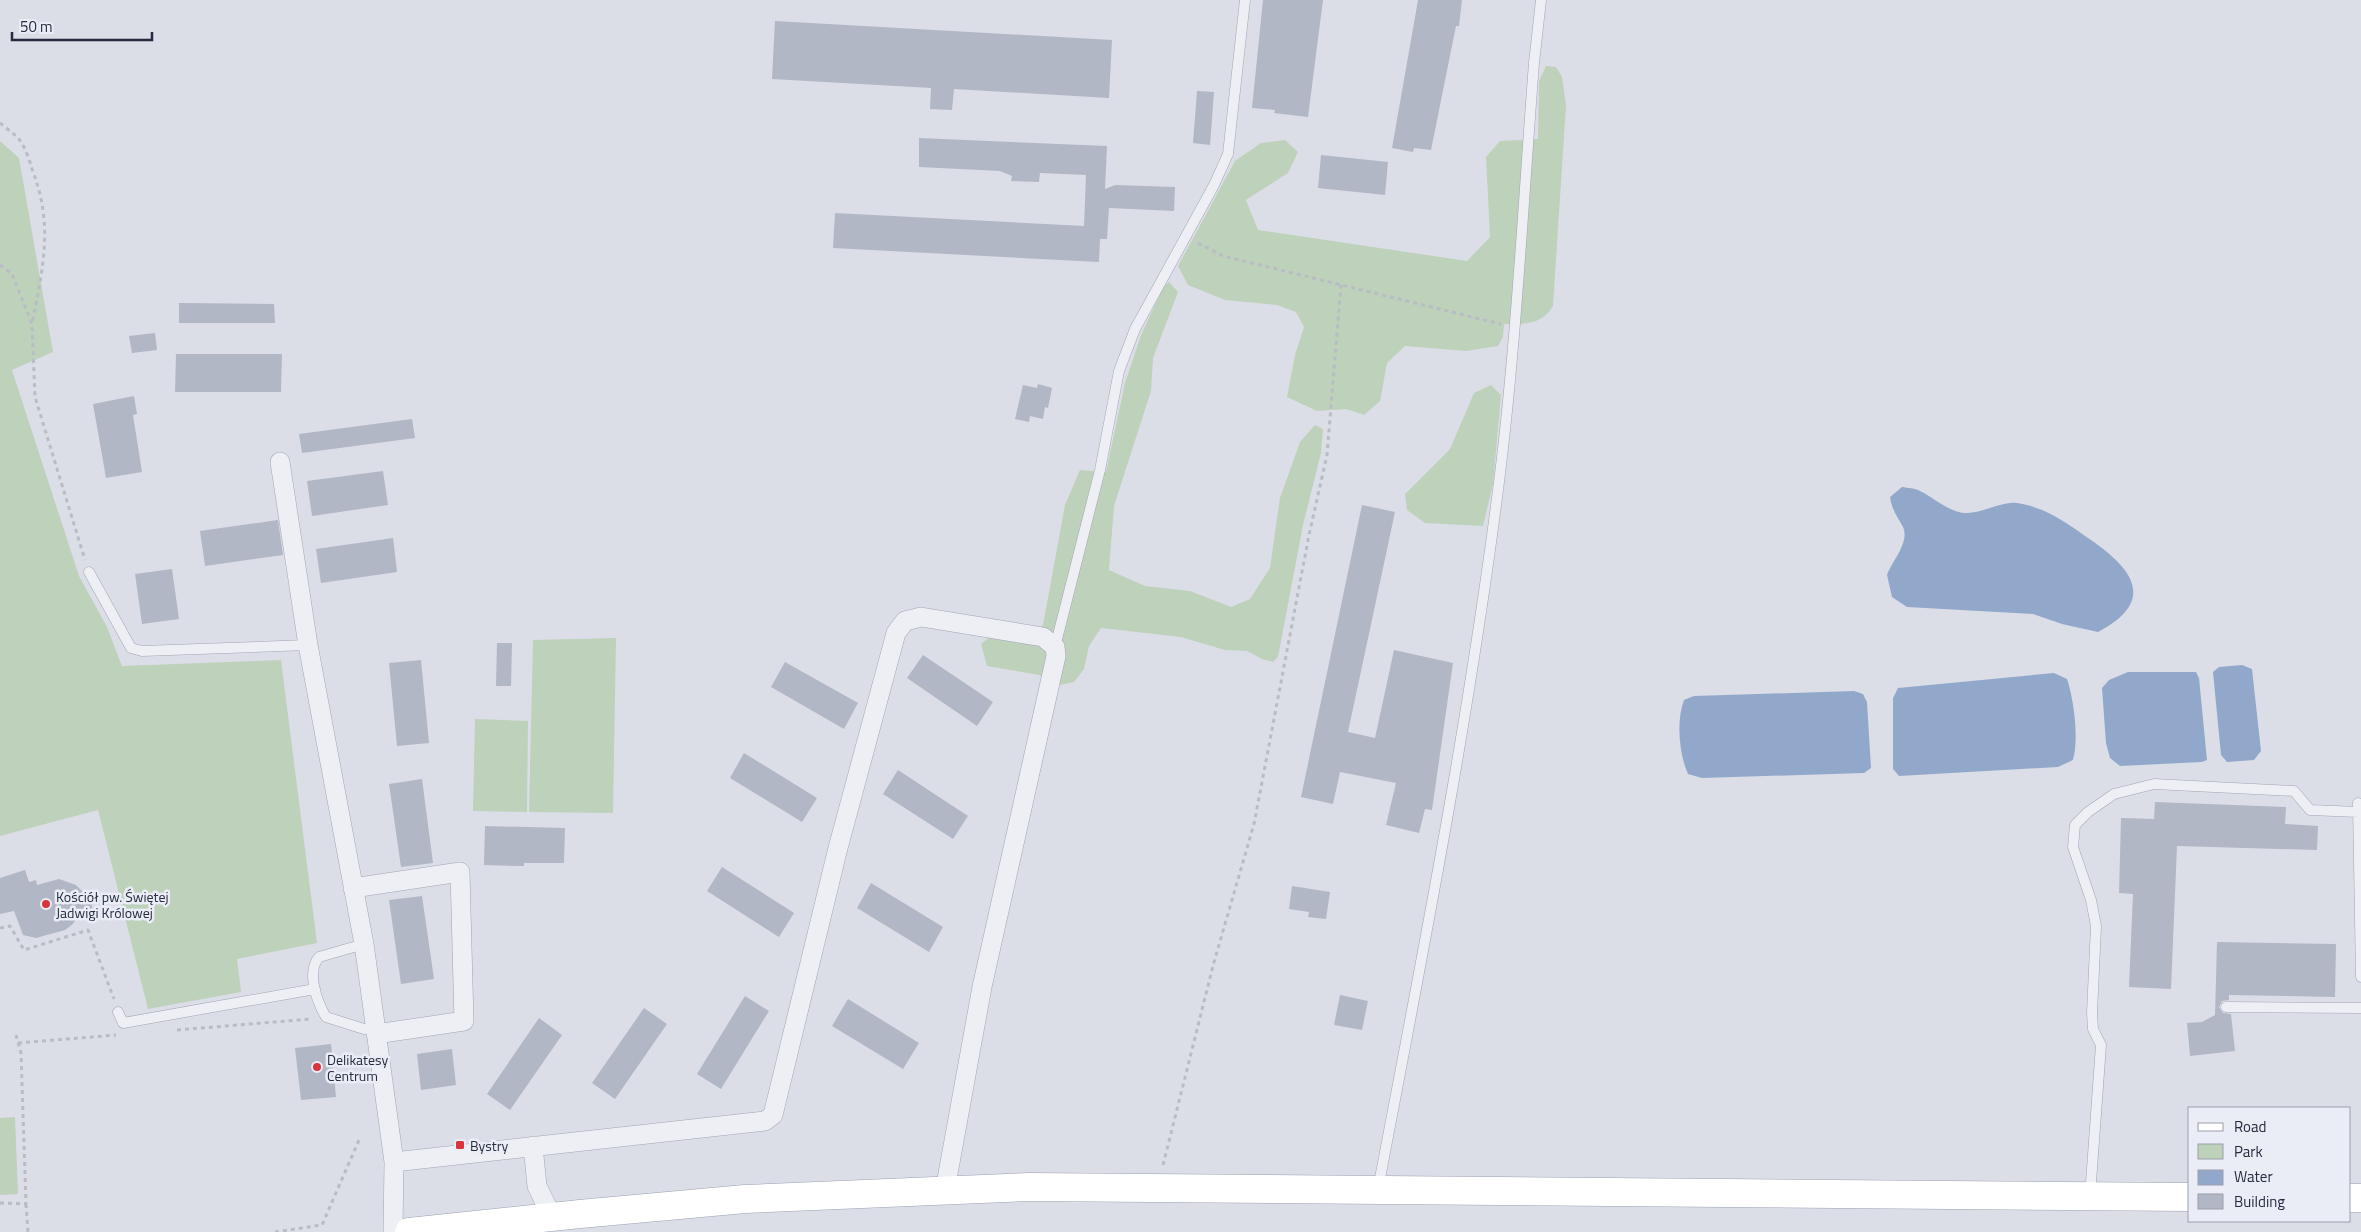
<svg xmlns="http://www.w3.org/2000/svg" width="2361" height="1232" font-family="'Titillium Web',sans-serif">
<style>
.green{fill:#bed1bb}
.water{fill:#92a8cb}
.building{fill:#b1b7c4}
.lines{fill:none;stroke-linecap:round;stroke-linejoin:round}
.lane-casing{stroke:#a0a5b1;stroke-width:11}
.street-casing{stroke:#a0a5b1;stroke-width:20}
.primary-casing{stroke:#99a1b3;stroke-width:29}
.path{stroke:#b9bcc5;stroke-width:3;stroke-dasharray:4 4;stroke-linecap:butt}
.lane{stroke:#edeff5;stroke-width:10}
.street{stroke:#edeff5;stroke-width:19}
.primary{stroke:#fff;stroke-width:28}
.poi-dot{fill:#d9333b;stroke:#eaedf5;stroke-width:2}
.labels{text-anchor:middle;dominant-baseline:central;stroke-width:5;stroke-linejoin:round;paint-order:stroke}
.poi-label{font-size:14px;fill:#242b3e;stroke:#eaedf5;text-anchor:start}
</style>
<rect width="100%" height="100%" fill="#dbdee7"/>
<path class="green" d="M1546,66L1556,67L1562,77L1566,105L1553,306C1542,325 1524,324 1504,324L1503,337L1498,346L1466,351L1405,346L1387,363L1380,401L1364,415L1346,409L1317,411L1287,397L1295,355L1304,327L1296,312L1277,305L1225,300L1188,285L1178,266L1235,161L1261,143L1285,140L1298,152L1288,173L1246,200L1258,230L1467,261L1490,237L1486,157L1500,141L1538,139L1539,81Z
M0,141L19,158L53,352L12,370L79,576L107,627L122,666L281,660L317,943L237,959L241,992L148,1009L98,810L0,836Z
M1169,282L1178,292L1153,358L1151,391L1114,506L1109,570L1145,586L1190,591L1231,607L1250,599L1270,568L1280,498L1300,442L1315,425L1323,429L1321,453L1303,525L1278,657L1273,662L1262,659L1247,651L1225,650L1181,637L1101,628L1089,646L1084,669L1074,682L1055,686L1039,675L987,666L981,644L993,634L1025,640L1043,625L1065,505L1080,470L1106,472L1125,383L1141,335L1164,286Z
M1491,385L1501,395L1493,484L1483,526L1425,523L1407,510L1405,494L1450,449L1474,393Z
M616,638L613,813L529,812L533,640Z
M475,719L528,721L527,812L473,811Z
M15,1117L18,1194L0,1195V1118Z"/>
<path class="water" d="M1902,487C1908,488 1915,488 1920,491C1934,498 1949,512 1965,513C1981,514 2002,501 2017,503C2044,507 2064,521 2085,536C2129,565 2161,599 2098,632L2062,624L2033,614L1907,607L1892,597L1887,575C1892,561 1910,542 1903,527C1897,516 1892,510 1890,497Z
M2242,665L2252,669L2261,751L2254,760L2227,762L2221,755L2213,672L2219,667Z
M2128,672H2196L2199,678L2207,760L2202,762L2120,766L2110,758L2106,743L2102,688L2109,680Z
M2054,673L2067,679C2074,700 2079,739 2073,760L2058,767L1899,776L1893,769V698L1898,688Z
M1854,691L1863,694L1867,702L1871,768L1864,773L1702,778L1688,774C1679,754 1676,721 1684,700L1694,696Z"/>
<path class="building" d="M1263,0H1323L1308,117L1274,113L1275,110L1252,108Z
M1418,0H1462L1459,26H1456L1431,150L1414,148L1413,152L1392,148Z
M775,21L1112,40L1109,98L954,89L952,110L930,109L931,88L772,79Z
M1197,91L1214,92L1210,145L1193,143Z
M919,138L1107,146L1105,189L1115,185L1175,187L1174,211L1109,208L1107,239H1100L1099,262L833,248L835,213L1084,226L1086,175L1040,173L1039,182L1011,181L1012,176L1000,171L919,167Z
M1321,155L1388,162L1385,195L1318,188Z
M179,303L274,304L275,323H179Z
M155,333L157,350L132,353L129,336Z
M176,354H282L281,392H175Z
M1038,384L1052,388L1048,408L1045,407L1043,419L1030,416L1029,422L1015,419L1023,385L1037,388Z
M134,396L137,414L133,415L142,472L106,478L93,404Z
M412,419L415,438L302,453L299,434Z
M383,471L388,505L312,516L307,481Z
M1362,505L1395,512L1348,732L1375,738L1394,650L1453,663L1432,810L1425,809L1419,833L1386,825L1396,783L1340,772L1333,804L1301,797Z
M278,520L283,555L205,566L200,531Z
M393,538L397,572L321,583L316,549Z
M172,569L179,619L142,624L135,574Z
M497,643H512L511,686H496Z
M923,655L993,702L977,726L907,678Z
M421,660L429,743L397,746L389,663Z
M785,662L858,703L844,729L771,687Z
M744,753L817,798L802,822L730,778Z
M898,770L968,816L953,839L883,794Z
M422,779L433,863L401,867L389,784Z
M2155,802L2286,807L2285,824L2318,826L2317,850L2177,846L2171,989L2129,987L2133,894L2119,893L2121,818L2154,819Z
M485,826L565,828L564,863H524V866H520L484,865Z
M722,867L794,913L779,937L707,891Z
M25,870L29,882L36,880L37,885L59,879L76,885L91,900L93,915L79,912L73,924L65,930L36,938L23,935L14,911L0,914V878Z
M871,883L943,927L929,952L857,908Z
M1292,886L1330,892L1326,919L1308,917L1309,912L1289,909Z
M422,896L434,979L401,984L389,900Z
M2217,942L2336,944L2335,997L2229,995V1000L2222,1001L2219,1007L2223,1013L2231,1014L2235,1051L2190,1056L2187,1023L2202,1022L2215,1015Z
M1340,995L1368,1001L1362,1030L1334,1025Z
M745,996L769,1011L721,1089L697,1074Z
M848,999L919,1043L903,1069L832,1026Z
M644,1008L667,1024L615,1099L592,1083Z
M539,1018L562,1035L510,1110L487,1094Z
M331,1044L336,1097L301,1100L295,1048Z
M452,1049L456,1085L421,1090L417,1054Z"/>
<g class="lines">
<g class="lane-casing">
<path id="lane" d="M89,572L131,648L142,651L308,645
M1055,647L1100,470L1119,371L1135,329L1214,185L1228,154L1245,0
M2358,803L2361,977
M364,944L319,957C306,972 317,1002 326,1017L364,1029L375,1028
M2226,1007L2361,1008
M118,1012L123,1023L315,989
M1378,1189C1422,957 1468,725 1498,490C1516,349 1523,205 1534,63L1541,0
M2090,1196L2101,1045L2093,1029L2092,1013L2096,926L2091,900L2073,847L2075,825L2088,812L2114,794L2154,784L2294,791L2310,810L2359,812"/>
</g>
<g class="street-casing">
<path id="street" d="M280,462L308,645L364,944L394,1162L393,1232
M353,888L460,872L464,1021L376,1034
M533,1146L537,1186L552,1217
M394,1162L765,1121L773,1115L838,848L896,633L905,621L921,617L1043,637L1055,647L1056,656L982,987L945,1190"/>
</g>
<g class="primary-casing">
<path id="primary" d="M2350,1198H2361
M409,1232L580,1214L745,1199L1029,1187L2190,1197"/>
</g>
<path class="path" d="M0,123C6,128 13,133 18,138C25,146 29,159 32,169C54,226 43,266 32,324
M1198,243L1223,256L1501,324
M0,265L12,274L32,324L35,397L85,560
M0,928L10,926L24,950L88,930L114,999
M177,1030L311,1019
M18,1043L116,1035
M1163,1165L1214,962L1254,824L1309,535L1327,455L1341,285
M0,1203L26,1204L21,1053L16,1035
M26,1204L28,1232
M275,1232L322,1225L359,1140"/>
<use href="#lane" class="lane"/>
<use href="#street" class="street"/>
<use href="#primary" class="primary"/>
</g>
<g class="poi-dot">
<circle cx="46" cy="904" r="5"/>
<circle cx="317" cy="1067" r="5"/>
<rect x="455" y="1140" width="10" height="10" rx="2.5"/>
</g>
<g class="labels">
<g class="poi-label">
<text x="56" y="896">Kościół pw. Świętej<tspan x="56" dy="16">Jadwigi Królowej</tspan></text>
<text x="327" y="1059">Delikatesy<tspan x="327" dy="16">Centrum</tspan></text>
<text x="470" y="1145">Bystry</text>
</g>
</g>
<rect x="2188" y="1107" width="162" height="115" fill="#eaedf5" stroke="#9b9fac"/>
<rect x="2198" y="1123" width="25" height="8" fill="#ffffff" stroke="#9b9fac"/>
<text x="2234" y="1132" font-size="15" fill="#242b3e">Road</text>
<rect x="2198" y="1144" width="25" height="15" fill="#bed1bb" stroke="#9b9fac"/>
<text x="2234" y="1157" font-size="15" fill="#242b3e">Park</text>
<rect x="2198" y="1170" width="25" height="15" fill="#92a8cb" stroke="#9b9fac"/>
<text x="2234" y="1182" font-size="15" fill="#242b3e">Water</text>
<rect x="2198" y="1194" width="25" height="15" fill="#b1b7c4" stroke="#9b9fac"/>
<text x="2234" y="1207" font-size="15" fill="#242b3e">Building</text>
<path d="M12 32v8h140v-8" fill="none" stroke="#242b3e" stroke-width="2.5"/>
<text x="20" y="32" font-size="15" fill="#242b3e" stroke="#eaedf5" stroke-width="4" paint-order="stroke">50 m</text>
</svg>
